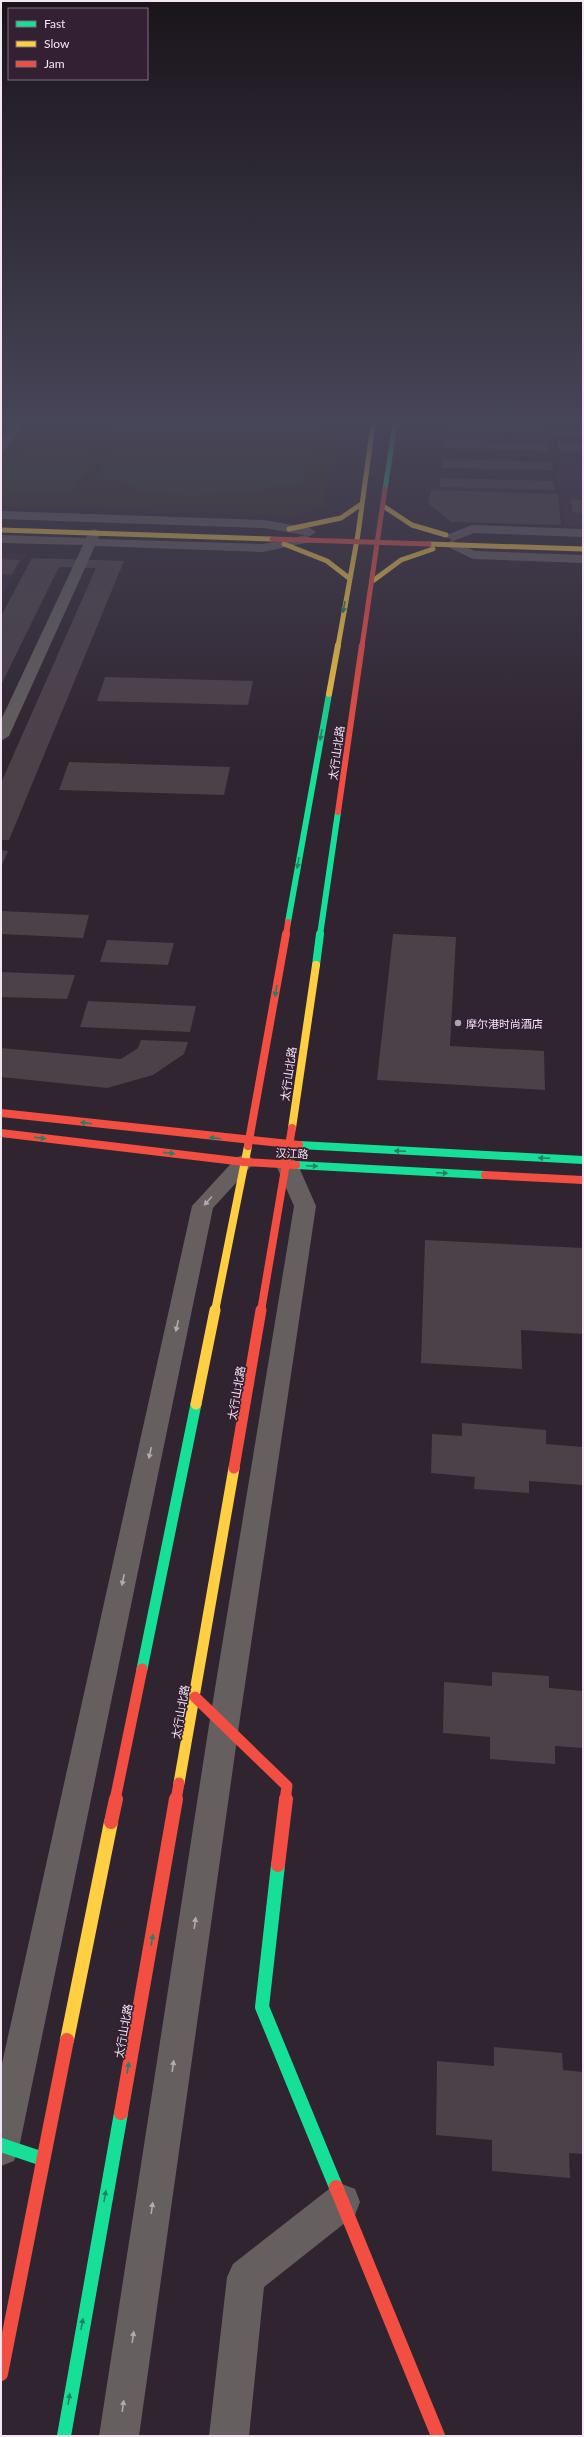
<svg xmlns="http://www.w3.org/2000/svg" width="584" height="2437" font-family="Lato,'Noto Sans SC',sans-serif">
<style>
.built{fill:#3c253b}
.education{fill:#352d1f}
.green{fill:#333625}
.building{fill:#4c4149}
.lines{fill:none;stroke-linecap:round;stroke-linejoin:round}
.street{fill:#655f5f;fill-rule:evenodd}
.fast-far4{stroke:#16e098;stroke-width:5}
.fast-far3{stroke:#16e098;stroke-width:6}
.fast-far2{stroke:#16e098;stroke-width:8}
.fast-far1{stroke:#16e098;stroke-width:11}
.fast{stroke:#16e098;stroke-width:14}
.slow-far4{stroke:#ffcf43;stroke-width:5}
.slow-far3{stroke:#ffcf43;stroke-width:6}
.slow-far2{stroke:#ffcf43;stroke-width:8}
.slow-far1{stroke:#ffcf43;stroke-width:11}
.slow{stroke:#ffcf43;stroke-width:14}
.jam-far4{stroke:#f24e42;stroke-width:5}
.jam-far3{stroke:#f24e42;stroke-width:6}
.jam-far2{stroke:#f24e42;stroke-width:8}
.jam-far1{stroke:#f24e42;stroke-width:11}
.jam{stroke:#f24e42;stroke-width:14}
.oneway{fill:#248066}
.oneway2{fill:#b3a9b0}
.poi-dot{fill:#aea2ae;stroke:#332033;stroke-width:1.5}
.labels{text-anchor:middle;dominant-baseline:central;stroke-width:3.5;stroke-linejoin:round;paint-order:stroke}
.street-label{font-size:11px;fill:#f3e6f2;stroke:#332033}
.poi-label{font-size:11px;fill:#f3e6f2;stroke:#332033;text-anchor:start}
</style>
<rect width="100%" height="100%" fill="#2f242f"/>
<path class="built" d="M555,453L583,454V526L565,525Z
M1,553L26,554L1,598Z"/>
<path class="education" d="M1,424H341L323,507L294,516L1,506Z"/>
<path class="green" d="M121,424H319L302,485L273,486L248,493L191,496L162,494L138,489L122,481L95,479Z
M22,447L96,449L74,491L1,489V481Z"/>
<path class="building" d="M443,424H546V432L443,429Z
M553,430L582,431L583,438L554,437Z
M441,440L548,443L549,451L441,448Z
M558,443H583V452L559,451Z
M442,459L552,462L553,470L442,468Z
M440,478L553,481L554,490L440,487Z
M431,490L558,494L561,525L451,522L428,503Z
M571,499L583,500V513L572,512Z
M32,558L124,561L9,840H1V783L96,568L59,567L1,685V616Z
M1,559L20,560L11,575L1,574Z
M105,677L253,681L248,705L97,701Z
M69,762L230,767L224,795L59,790Z
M1,850L8,851L1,867Z
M1,911L89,915L83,938L1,934Z
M393,934L456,937L450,1046L544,1051L545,1090L377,1080Z
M107,940L174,943L168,965L100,962Z
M1,972L75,975L67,999L1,997Z
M88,1001L196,1006L190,1032L80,1027Z
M141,1040L188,1042L184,1054L153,1075L107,1088L1,1077V1048L121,1059L138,1048Z
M425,1240L583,1248V1334L521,1330L522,1369L421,1363Z
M462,1423L546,1430V1444L583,1447V1485L529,1481V1493L474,1489L475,1477L431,1473L432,1434L462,1436Z
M492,1672L549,1676V1688L583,1691V1748L555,1746V1764L490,1759V1737L443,1733L444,1682L492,1686Z
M494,2047L562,2053L563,2070L583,2072V2154L569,2153L570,2178L492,2171V2140L436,2135L437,2061L494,2066Z"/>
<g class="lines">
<path class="street" d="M12,424H22L5,449L1,450V439Z
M1,511L264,520L310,528L316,532L310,536L264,528L1,519Z
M472,525L583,529V537L474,533L453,541L475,551L583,555V563L473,559L448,547L446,544L452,540L447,537L449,534Z
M95,529L101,533L98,539L263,544L306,535L312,539L310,542L263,552L95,546L9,736L1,741V720L83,545L1,543V535L86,538L91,530Z
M244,1155L251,1157L255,1162L213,1208L19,2148L14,2161L1,2166V2068L192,1206L237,1157Z
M287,1158L295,1160L298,1165L316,1206L239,1725L139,2436H99L209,1725L294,1206L276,1165L279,1160Z
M342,2184L355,2189L360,2202L355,2215L264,2287L249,2436H209L227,2277L233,2264L329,2189Z"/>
<path class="fast-far4" d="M385,489L395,424"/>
<path class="fast-far3" d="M288,922L329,694
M320,935L338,812"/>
<path class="fast-far2" d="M316,965L320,934
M299,1145L583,1160
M296,1165L485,1175"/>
<path class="fast-far1" d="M142,1669L196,1404"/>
<path class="fast" d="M278,1865L262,2007L336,2187
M1,2145L43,2159
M64,2436L121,2113"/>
<path class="slow-far4" d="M383,506L412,525L446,535
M289,529L341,518L360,505
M1,530L272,539
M284,544L327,561L349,578
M429,544L583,549
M374,580L401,560L433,549
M338,646L358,534L373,424"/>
<path class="slow-far3" d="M329,694L338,645"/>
<path class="slow-far2" d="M292,1128L316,965
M215,1311L248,1146"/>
<path class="slow-far1" d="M196,1404L215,1310
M179,1783L234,1468"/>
<path class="slow" d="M67,2040L111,1822"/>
<path class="jam-far4" d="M272,539L429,544
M362,646L385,489"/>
<path class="jam-far3" d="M338,812L362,645
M286,935L288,922"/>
<path class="jam-far2" d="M1,1113L299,1145
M1,1133L244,1162L296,1165
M248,1146L286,934
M485,1175L583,1180
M261,1311L292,1128"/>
<path class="jam-far1" d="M234,1468L261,1310
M195,1697L287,1786L285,1800
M115,1800L142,1669
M176,1800L179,1783"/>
<path class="jam" d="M111,1822L116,1799
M278,1865L286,1799
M121,2113L176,1799
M336,2187L438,2436
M1,2374L67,2040"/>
</g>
<defs><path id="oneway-solid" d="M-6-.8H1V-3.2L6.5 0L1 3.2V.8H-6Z"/></defs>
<g class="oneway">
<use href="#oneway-solid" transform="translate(344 607) rotate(100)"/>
<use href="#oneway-solid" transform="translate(321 735) rotate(100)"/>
<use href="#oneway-solid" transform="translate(298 863) rotate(100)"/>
<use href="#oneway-solid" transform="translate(276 991) rotate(100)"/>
<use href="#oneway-solid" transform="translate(86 1123) rotate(-173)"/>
<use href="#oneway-solid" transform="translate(40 1138) rotate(7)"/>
<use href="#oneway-solid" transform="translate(215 1138) rotate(-173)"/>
<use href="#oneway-solid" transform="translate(400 1151) rotate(-177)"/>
<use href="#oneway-solid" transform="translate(169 1153) rotate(7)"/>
<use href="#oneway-solid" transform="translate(544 1158) rotate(-177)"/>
<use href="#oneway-solid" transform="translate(312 1166) rotate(3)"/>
<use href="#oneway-solid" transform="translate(442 1173) rotate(3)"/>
<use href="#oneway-solid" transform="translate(152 1940) rotate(-80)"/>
<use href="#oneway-solid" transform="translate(128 2068) rotate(-80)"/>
<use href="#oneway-solid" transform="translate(105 2196) rotate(-80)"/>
<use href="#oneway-solid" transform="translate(82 2324) rotate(-80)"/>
<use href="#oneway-solid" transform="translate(69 2399) rotate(-81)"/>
</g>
<g class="oneway2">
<use href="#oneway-solid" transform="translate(208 1201) rotate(132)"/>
<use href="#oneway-solid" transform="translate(177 1326) rotate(102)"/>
<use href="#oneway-solid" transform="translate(150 1453) rotate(102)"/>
<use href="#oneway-solid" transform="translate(123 1580) rotate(102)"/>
<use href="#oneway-solid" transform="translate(195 1923) rotate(-82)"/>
<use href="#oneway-solid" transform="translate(173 2066) rotate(-82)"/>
<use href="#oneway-solid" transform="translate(152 2208) rotate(-82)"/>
<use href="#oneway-solid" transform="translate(133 2337) rotate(-82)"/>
<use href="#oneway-solid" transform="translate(123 2406) rotate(-82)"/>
</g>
<linearGradient id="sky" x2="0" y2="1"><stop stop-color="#1a141a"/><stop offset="0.55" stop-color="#474558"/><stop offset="1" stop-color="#474558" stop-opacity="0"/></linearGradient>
<rect width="584" height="765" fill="url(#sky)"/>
<circle class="poi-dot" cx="458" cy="1023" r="4"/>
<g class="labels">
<g class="street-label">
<text transform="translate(336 753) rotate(-82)">太行山北路</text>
<text transform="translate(288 1074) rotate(-82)">太行山北路</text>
<text transform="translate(292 1153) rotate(3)">汉江路</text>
<text transform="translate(236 1393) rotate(-80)">太行山北路</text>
<text transform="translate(180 1712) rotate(-80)">太行山北路</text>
<text transform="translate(123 2031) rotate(-80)">太行山北路</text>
</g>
<g class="poi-label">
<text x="466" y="1023">摩尔港时尚酒店</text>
</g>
</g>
<rect width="584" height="2437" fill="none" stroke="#f3e6f2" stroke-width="4"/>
<rect x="8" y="8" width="140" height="72" fill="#332033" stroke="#806f7f"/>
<rect x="16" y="21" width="20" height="6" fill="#16e098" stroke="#806f7f"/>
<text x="44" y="28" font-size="12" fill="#f3e6f2">Fast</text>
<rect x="16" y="41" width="20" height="6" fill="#ffcf43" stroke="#806f7f"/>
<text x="44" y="48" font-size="12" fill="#f3e6f2">Slow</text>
<rect x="16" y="61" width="20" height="6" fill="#f24e42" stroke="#806f7f"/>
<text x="44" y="68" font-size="12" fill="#f3e6f2">Jam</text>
</svg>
